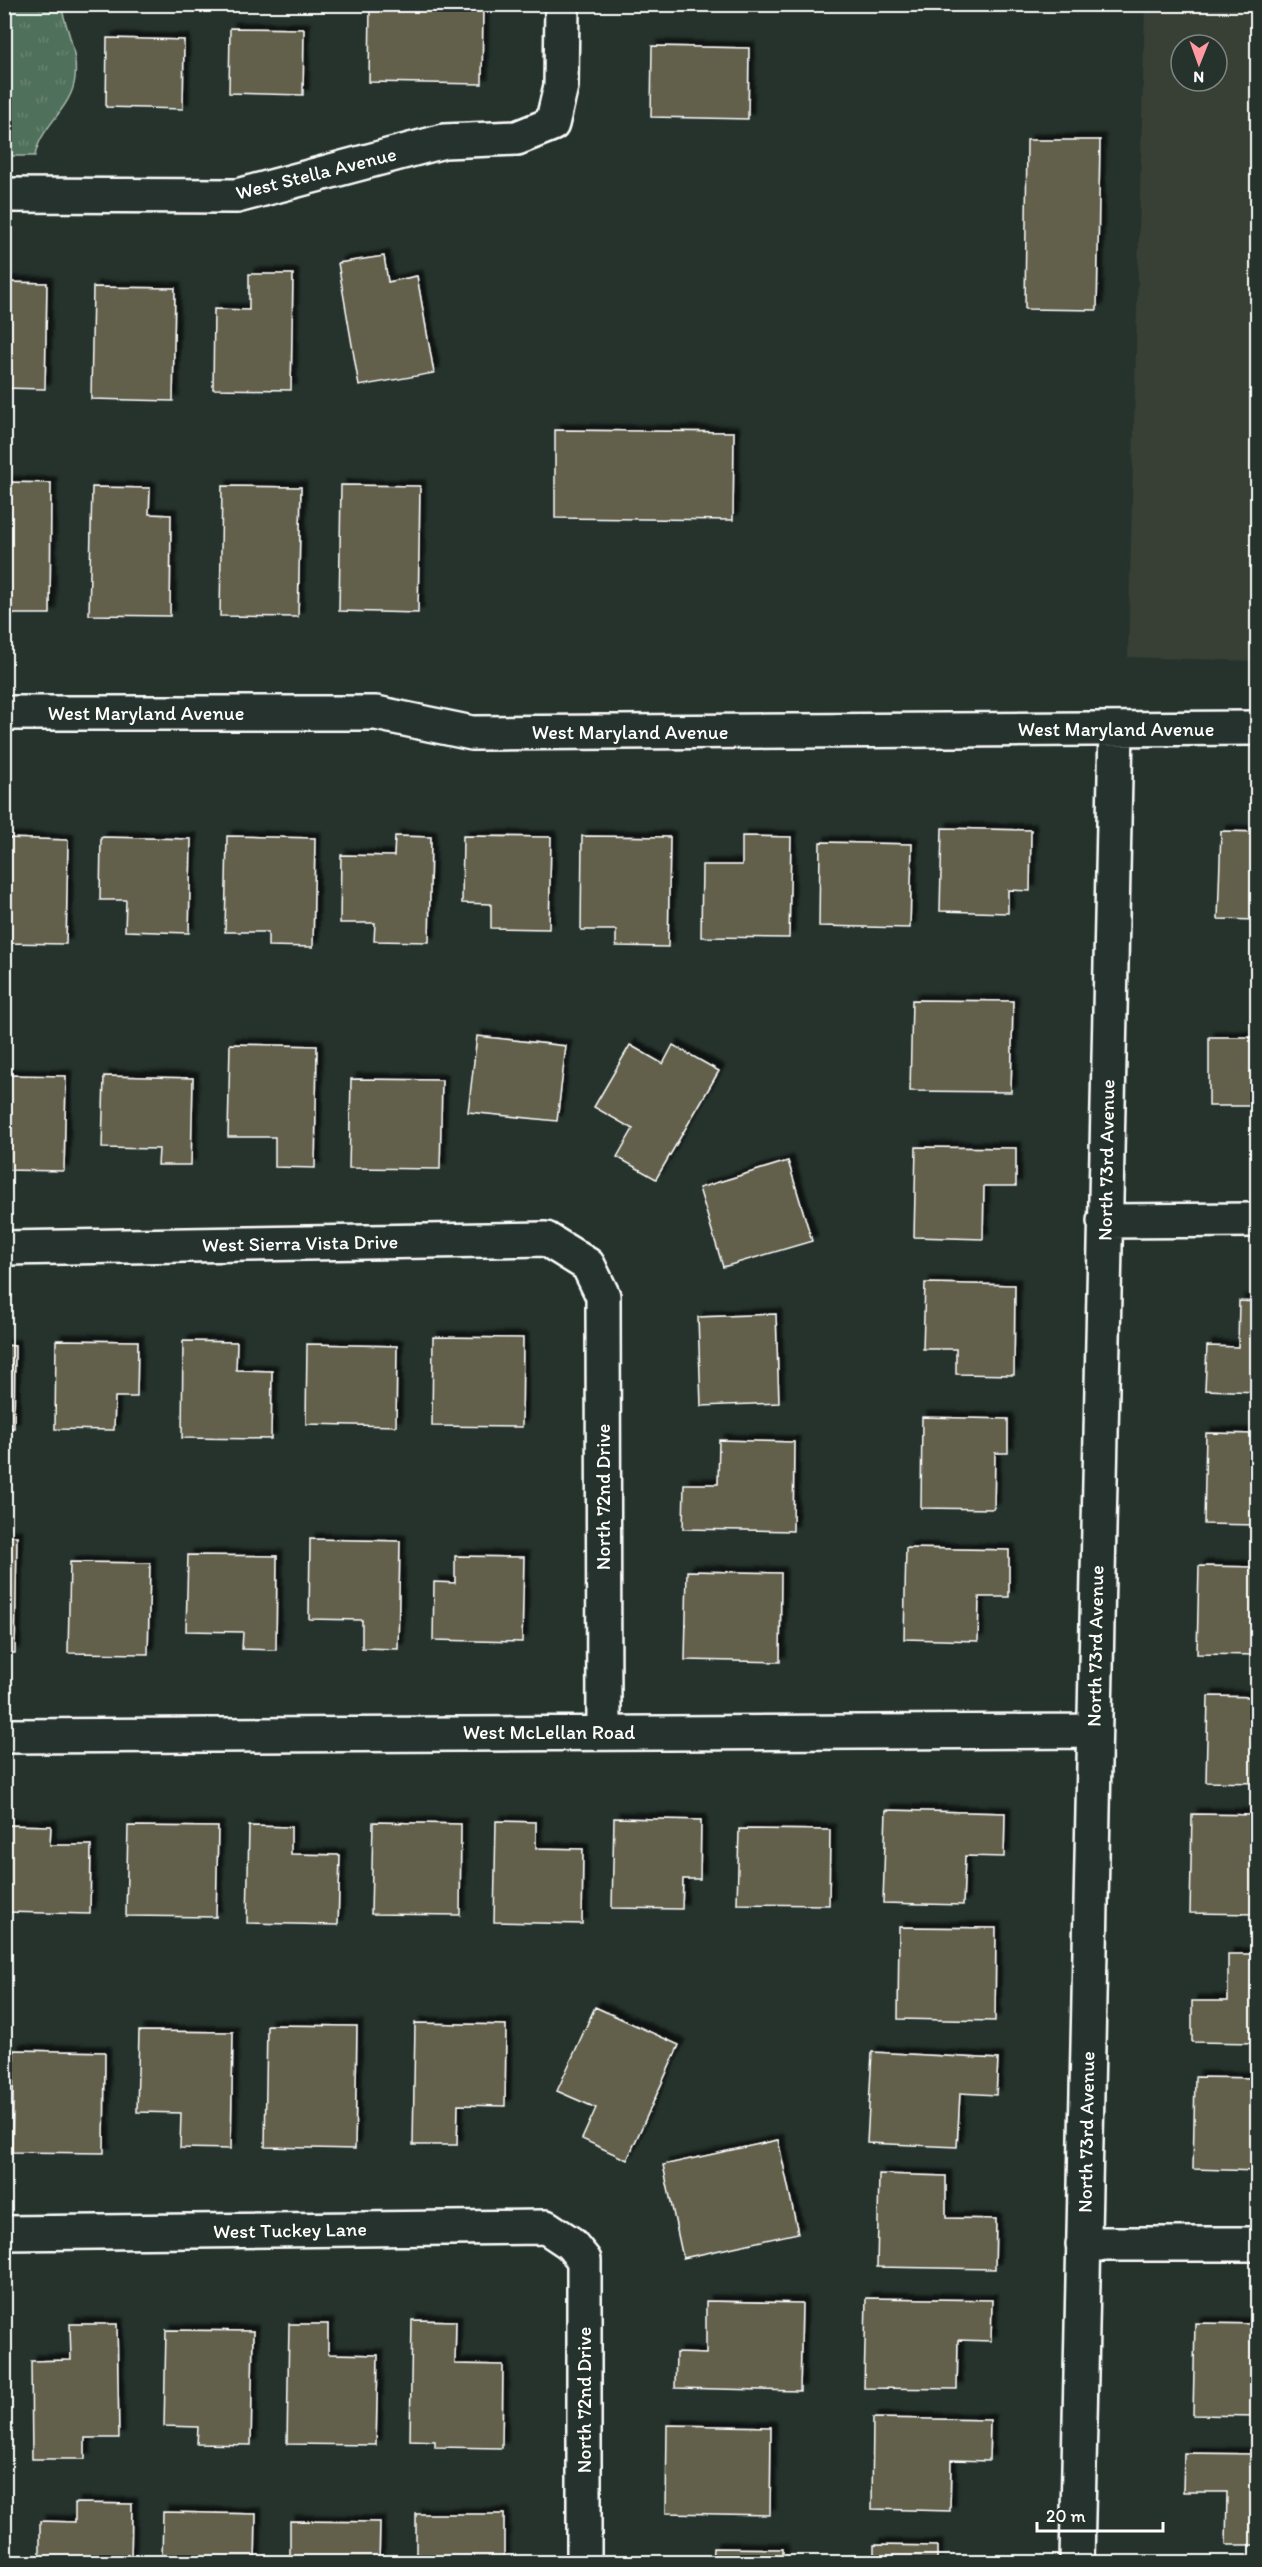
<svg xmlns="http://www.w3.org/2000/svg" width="1262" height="2567" font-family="Itim,sans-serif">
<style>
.built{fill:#384036;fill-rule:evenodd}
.grass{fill:url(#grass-tufts);stroke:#a8b8ac;stroke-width:1.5}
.building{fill:#625f4c;stroke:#fff;stroke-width:1.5;filter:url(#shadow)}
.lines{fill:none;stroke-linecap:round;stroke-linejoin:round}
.minor-casing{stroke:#fff;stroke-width:38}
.minor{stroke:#26332d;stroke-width:33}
.labels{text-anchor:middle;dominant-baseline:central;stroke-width:4.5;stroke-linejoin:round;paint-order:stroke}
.street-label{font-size:20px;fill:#fff;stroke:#26332d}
</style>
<defs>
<pattern id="grass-tufts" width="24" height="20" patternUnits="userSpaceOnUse" patternTransform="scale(1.5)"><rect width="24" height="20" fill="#50705a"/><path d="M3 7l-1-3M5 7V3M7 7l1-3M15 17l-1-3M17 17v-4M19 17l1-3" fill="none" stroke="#6a8573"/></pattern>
<filter id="shadow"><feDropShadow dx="5.5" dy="-5.5" stdDeviation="1.5" flood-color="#0009"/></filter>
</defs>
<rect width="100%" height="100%" fill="#26332d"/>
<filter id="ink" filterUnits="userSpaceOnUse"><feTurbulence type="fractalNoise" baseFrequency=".0167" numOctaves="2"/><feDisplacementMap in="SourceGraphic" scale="12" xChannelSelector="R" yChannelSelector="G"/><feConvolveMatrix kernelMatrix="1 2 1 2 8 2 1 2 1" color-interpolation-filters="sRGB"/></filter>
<g filter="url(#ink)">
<path class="built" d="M1145,5H1257V661L1128,657ZM1181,45H1217V81H1181Z"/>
<path class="grass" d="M5,4L61,5C66,29 78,52 75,78C72,109 40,126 35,156H5Z"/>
<path class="building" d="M370,4H483L482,84L369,82Z
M230,28L304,29L303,95L229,93Z
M107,38L184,40L183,109L106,107Z
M652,46L749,48L748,119L651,117Z
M1027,140H1100L1097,310L1025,309Z
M384,256L388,282L417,276L434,373L359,386L338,263Z
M249,274H293L291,390L213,389L214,309L249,310Z
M4,282L47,283L45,389L4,388Z
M93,287L175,288L173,401L91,399Z
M555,430L734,432L733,520L555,518Z
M4,482L51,483L50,614H4Z
M341,485L420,486L418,613L339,611Z
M222,486L301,487L298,617L220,616Z
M92,487L150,488L149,514L171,515L170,616L89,615Z
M942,828L1031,830L1030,891L1008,890V913L940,911Z
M1221,831L1258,832V920L1218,919Z
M227,836L315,838L313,947L268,946V932H225Z
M395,836L431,837L429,942L374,941L375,923H340L341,855L394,856Z
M463,836L551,837L549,929L491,928V904L462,903Z
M582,836L670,837L668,947L616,946V930H581Z
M742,836L791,837L789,938L701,937L702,865H742Z
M101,837L191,839L189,933L125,931L126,900H100Z
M4,838L68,840L66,944L4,943Z
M820,842L912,844L910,928L819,926Z
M912,1000L1013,1001L1011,1092L910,1091Z
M477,1036L566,1046L557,1121L468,1112Z
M1209,1037H1258V1136L1257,1106H1209Z
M230,1044L317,1046L315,1168L275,1167V1137H228Z
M630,1045L663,1064L673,1045L719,1071L656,1179L617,1157L633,1129L594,1107Z
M4,1075L66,1076L64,1171L4,1170Z
M104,1076L193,1078L191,1165H158L159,1149L102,1148Z
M351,1079L442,1080L440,1169L349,1168Z
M916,1147L1016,1148V1186H984L983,1239L914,1237Z
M788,1161L812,1241L723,1267L699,1188Z
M925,1283L1015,1285L1014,1375L956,1374V1349H923Z
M1239,1301L1258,1302V1392L1205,1390L1207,1346L1238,1347Z
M776,1314L779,1403L701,1406L698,1317Z
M433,1337L523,1338L522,1427L432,1426Z
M56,1340L138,1341L137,1397H115L114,1430L55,1429Z
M183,1341L237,1342L236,1370L272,1371L271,1439L182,1438Z
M307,1344L397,1346L396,1426L306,1424Z
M4,1345L15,1346L14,1428H4Z
M922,1417L1008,1419V1453H995L994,1509L921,1508Z
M1206,1433L1258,1434V1525L1204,1524Z
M719,1440L794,1442L793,1531L683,1529L684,1484H718Z
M4,1536H17L15,1653H4Z
M310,1539L400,1541L398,1649L362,1648V1620L309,1619Z
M906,1548L1009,1550V1597H979L978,1641L904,1639Z
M188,1555L277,1556L276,1650L242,1649L243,1632L186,1631Z
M455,1556L524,1557L522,1642L433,1640L434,1582L455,1583Z
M70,1562L150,1563L148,1654L68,1653Z
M1199,1566L1258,1567V1655L1197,1654Z
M687,1571L781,1573L780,1662L685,1660Z
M1208,1696L1258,1697V1783L1206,1782Z
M886,1810L1005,1813L1004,1857L965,1856L963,1905L883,1903Z
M1192,1814L1258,1815V1914L1190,1913Z
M614,1818L701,1820L700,1879H683L682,1909L612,1908Z
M496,1821L536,1822V1848L583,1849L582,1924L494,1922Z
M373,1822L461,1824L460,1915L371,1914Z
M4,1825L51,1826L50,1845H91L90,1914L4,1912Z
M128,1826L218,1827L216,1917L126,1916Z
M249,1826L291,1827V1854L340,1855L338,1925L247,1923Z
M739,1829L830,1830L829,1905L737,1904Z
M899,1927L996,1928L995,2021L898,2019Z
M1228,1954H1258V2043L1192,2042V2001H1228Z
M595,2007L679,2045L627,2160L582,2139L596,2108L557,2091Z
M415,2023L506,2025L505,2106L458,2105L457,2145H413Z
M267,2025L357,2026L355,2149L265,2147Z
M139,2031L233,2032L231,2149L180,2148L181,2113L137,2112Z
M14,2050L105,2052L104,2153L12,2152Z
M872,2052L998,2059L996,2095L960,2093L957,2147L867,2143Z
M1195,2077L1258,2078V2171L1193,2169Z
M778,2140L798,2233L683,2258L663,2165Z
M879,2174L946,2176V2218L996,2219L995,2269L877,2267Z
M866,2298L992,2300L991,2341L958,2340L957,2389L864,2388Z
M706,2301L802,2303L800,2391L675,2388L676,2353L706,2354Z
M412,2320L456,2321L455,2364L503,2365L502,2448L435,2447V2441L410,2440Z
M1195,2323L1258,2324V2416L1193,2415Z
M70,2324H117L119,2438H85V2459H32L31,2361L71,2360Z
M289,2324H328V2354L378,2355L376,2445L287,2444Z
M166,2330L253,2331L251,2445L197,2444L198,2427L164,2426Z
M873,2418L990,2420L989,2461L951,2460L950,2511L872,2509Z
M667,2425L771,2427L770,2515L666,2513Z
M1184,2453L1258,2454V2545H1226L1227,2492H1183Z
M75,2503L132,2504L131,2562H40V2521L75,2522Z
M163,2512L256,2514L255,2562H162Z
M416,2514H504V2562H416Z
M290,2521L380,2522L379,2562H290Z
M874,2545L937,2546V2562H874Z
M713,2548L783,2549V2562H712Z"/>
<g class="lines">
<g class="minor-casing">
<path id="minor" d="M4,195L237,196L444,141L517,138L552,124L561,86L562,4
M4,713H376L472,733L1258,728
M1104,1221L1258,1220
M4,1248L546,1239L588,1265L603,1296L604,1732
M4,1736L1093,1731
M4,2233L546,2227L570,2243L584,2260V2562
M1083,2244H1258
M1077,2562L1116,729"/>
</g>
<use href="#minor" class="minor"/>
</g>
</g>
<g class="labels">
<g class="street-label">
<text transform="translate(316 173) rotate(-14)">West Stella Avenue</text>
<text x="146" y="713">West Maryland Avenue</text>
<text x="1116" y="729">West Maryland Avenue</text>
<text x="630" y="732">West Maryland Avenue</text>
<text transform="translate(1106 1160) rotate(-89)">North 73rd Avenue</text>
<text transform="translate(300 1243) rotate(-1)">West Sierra Vista Drive</text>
<text transform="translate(603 1497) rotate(-90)">North 72nd Drive</text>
<text transform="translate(1095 1646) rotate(-89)">North 73rd Avenue</text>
<text x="549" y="1732">West McLellan Road</text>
<text transform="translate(1086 2132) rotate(-89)">North 73rd Avenue</text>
<text transform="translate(290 2230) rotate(-1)">West Tuckey Lane</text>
<text transform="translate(584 2400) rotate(-90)">North 72nd Drive</text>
</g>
</g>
<rect width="1262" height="2567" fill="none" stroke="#26332d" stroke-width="24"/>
<rect x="12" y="12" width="1238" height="2543" fill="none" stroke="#fff" stroke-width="2" filter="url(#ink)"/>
<g transform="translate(1199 63) rotate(181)"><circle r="28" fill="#26332d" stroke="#7d8581" stroke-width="1.5"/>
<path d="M0-4.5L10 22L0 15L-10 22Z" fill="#ff9aa2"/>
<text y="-9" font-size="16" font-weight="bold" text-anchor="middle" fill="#ffffff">N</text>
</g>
<path d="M1037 2522v9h126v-9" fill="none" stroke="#ffffff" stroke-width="3"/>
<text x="1046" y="2522" font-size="18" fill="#ffffff" stroke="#26332d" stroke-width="4.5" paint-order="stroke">20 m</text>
</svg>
